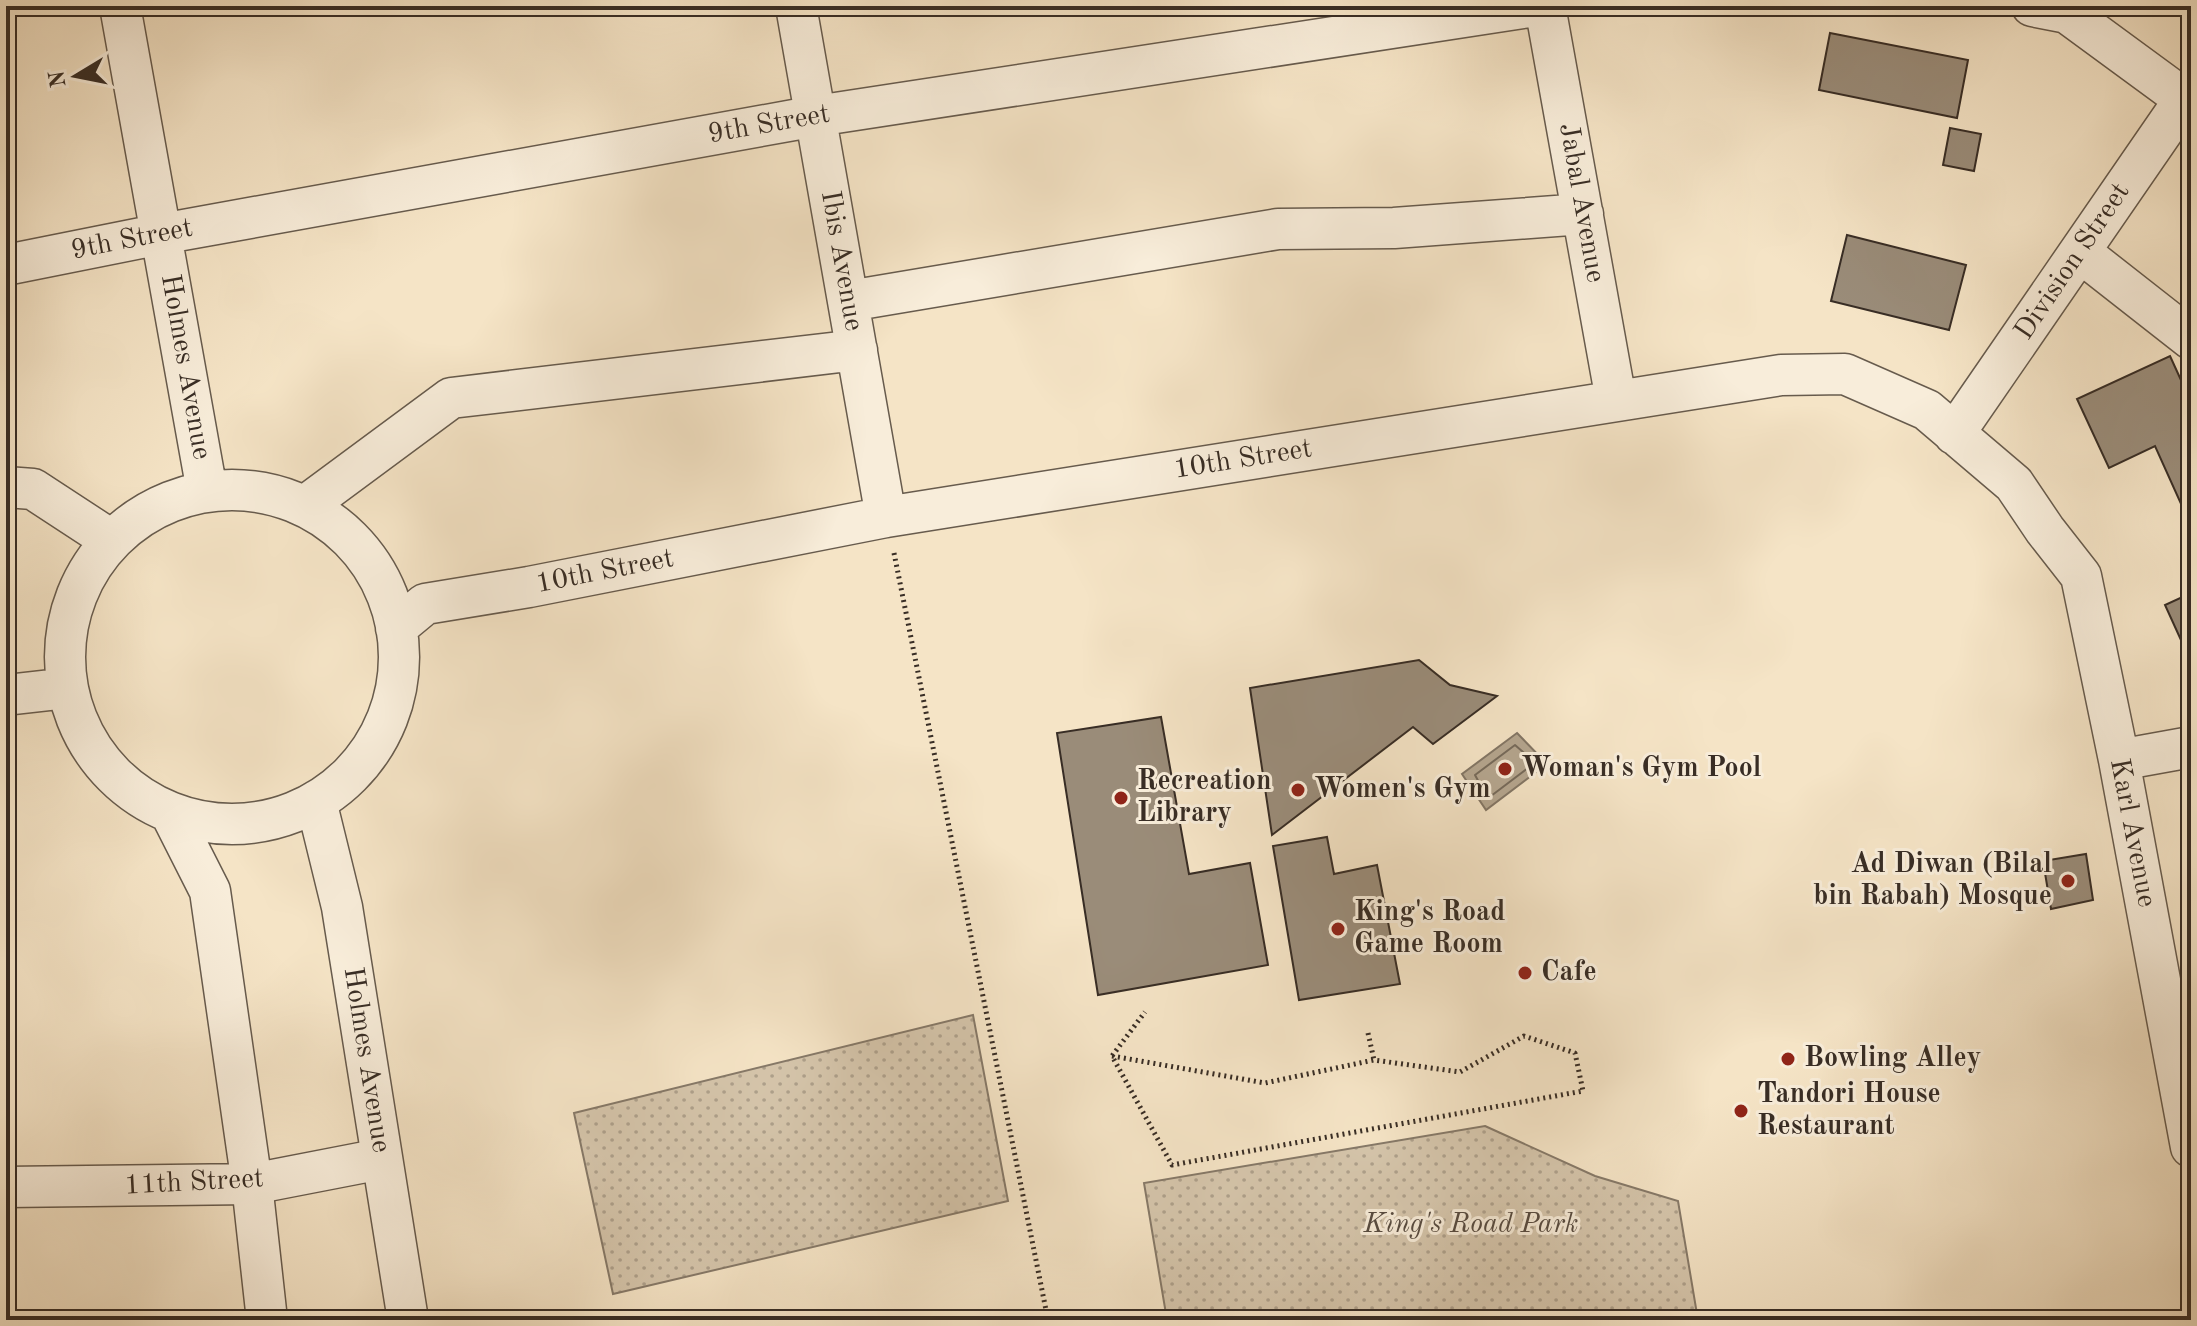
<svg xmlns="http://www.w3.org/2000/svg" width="2197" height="1326" font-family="'Old Standard TT',serif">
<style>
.park{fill:url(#park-dots);stroke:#867968;stroke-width:2}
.water{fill:#b5a68f;stroke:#837665;stroke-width:2}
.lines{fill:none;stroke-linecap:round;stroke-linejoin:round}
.shore{stroke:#766a5a;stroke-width:2}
.building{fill:#9a8c79;stroke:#382d25;stroke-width:2}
.street-casing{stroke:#675b4d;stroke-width:43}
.path{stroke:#382d25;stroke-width:5;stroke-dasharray:2 4;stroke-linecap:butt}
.street{stroke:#f8edda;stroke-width:40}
.poi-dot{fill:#8f2418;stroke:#f8edda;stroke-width:3}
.labels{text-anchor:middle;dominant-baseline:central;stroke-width:6;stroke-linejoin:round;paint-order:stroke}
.street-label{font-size:28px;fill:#382d25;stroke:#f8edda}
.poi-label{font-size:28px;font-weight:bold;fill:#382d25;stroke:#f8edda;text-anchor:start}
.park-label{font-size:28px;font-style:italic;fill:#574b40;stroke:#f8edda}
</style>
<defs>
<pattern id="park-dots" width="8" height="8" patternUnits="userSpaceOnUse" patternTransform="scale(2)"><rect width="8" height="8" fill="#d5c5ab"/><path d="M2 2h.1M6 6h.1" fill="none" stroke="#aea08b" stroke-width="1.8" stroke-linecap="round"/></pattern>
</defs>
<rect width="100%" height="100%" fill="#f5e4c6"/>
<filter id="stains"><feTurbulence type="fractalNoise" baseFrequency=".0025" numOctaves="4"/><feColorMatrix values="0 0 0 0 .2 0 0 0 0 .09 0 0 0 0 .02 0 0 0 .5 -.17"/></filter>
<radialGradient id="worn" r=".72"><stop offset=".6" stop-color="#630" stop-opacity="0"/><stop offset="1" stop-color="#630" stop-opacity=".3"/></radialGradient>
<path class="park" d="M973,1015L1008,1201L613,1294L574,1113Z
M1485,1126L1595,1176L1678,1201L1698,1320H1167L1144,1183Z"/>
<path class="water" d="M1517,733L1547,764L1486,810L1462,774Z"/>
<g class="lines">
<path class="shore" d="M1515,745L1532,760V765L1491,796L1487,797L1475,775Z"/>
</g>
<path class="building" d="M1830,33L1968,60L1957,118L1819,90Z
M1950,128L1981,134L1974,171L1943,165Z
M1847,235L1966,265L1949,330L1831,301Z
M2170,356L2191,402V526L2155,446L2109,468L2077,399Z
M2191,593V662L2165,605Z
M1419,660L1450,685L1497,696L1433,744L1413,727L1272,835L1250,688Z
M1161,717L1189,874L1250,863L1268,965L1098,995L1057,733Z
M1327,837L1334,874L1377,865L1400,984L1299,1000L1273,846Z
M2086,854L2093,900L2051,909L2043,861Z"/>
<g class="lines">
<g class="street-casing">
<path id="street" d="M120,6L207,491
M796,6L886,517
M1545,6L1616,400
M2032,6L2067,13L2191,104
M2080,252L2191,339
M6,265L161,234L816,116L1536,6
M849,301L1278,229L1394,228L1583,214
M1954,434L2191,90
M6,487L33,489L111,540
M65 657a167 167 0 1 1 334 0a167 167 0 1 1-334 0Z
M305,506L451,398L857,350
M396,628L425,604L529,587L886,517L1781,375L1845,374L1927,410L2014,484L2045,530L2081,576L2119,760L2191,1147
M6,695L68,688
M2119,760L2191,747
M316,801L342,907L408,1320
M170,812L210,891L252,1184L267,1320
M6,1187L252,1184L381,1159"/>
</g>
<path class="path" d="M894,553L1048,1320
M1368,1033L1374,1060
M1112,1056L1265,1083L1374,1060L1460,1072L1524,1036L1575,1053L1583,1091L1172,1165L1112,1056L1145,1012"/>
<use href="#street" class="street"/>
</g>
<g class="poi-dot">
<circle cx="1505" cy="769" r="8"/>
<circle cx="1298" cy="790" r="8"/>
<circle cx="1121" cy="798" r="8"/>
<circle cx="2068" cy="881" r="8"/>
<circle cx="1338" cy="929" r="8"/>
<circle cx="1525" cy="973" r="8"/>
<circle cx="1788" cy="1059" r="8"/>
<circle cx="1741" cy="1111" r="8"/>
</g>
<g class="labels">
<g class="street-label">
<text transform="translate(769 125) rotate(-10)">9th Street</text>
<text transform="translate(1581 203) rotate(80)">Jabal Avenue</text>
<text transform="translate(132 240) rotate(-11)">9th Street</text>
<text transform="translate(841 261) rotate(80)">Ibis Avenue</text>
<text transform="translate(2073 262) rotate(-56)">Division Street</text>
<text transform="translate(185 367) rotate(80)">Holmes Avenue</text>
<text transform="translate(1243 460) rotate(-9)">10th Street</text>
<text transform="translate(605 572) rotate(-11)">10th Street</text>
<text transform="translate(2132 833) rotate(79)">Karl Avenue</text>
<text transform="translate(366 1060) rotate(81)">Holmes Avenue</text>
<text transform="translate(194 1183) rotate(-3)">11th Street</text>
</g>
<g class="poi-label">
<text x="1521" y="769">Woman's Gym Pool</text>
<text x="1137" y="782">Recreation<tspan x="1137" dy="32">Library</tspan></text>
<text x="1314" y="790">Women's Gym</text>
<text x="2052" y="865" text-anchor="end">Ad Diwan (Bilal<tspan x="2052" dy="32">bin Rabah) Mosque</tspan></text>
<text x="1354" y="913">King's Road<tspan x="1354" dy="32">Game Room</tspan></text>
<text x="1541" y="973">Cafe</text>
<text x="1804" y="1059">Bowling Alley</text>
<text x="1757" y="1095">Tandori House<tspan x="1757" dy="32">Restaurant</tspan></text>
</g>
<g class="park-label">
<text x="1471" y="1225">King's Road Park</text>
</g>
</g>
<rect width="2197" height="1326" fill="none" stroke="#f5e4c6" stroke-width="32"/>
<rect x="8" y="8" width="2181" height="1310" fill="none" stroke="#382d25" stroke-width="4"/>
<rect x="16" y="16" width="2165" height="1294" fill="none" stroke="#382d25" stroke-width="2"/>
<g transform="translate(76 76) rotate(260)" stroke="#f8edda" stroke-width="6" paint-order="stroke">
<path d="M0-6L14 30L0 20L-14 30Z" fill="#382d25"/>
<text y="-12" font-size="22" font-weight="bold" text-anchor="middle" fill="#382d25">N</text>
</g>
<rect width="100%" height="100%" filter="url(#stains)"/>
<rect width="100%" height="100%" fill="url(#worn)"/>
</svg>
